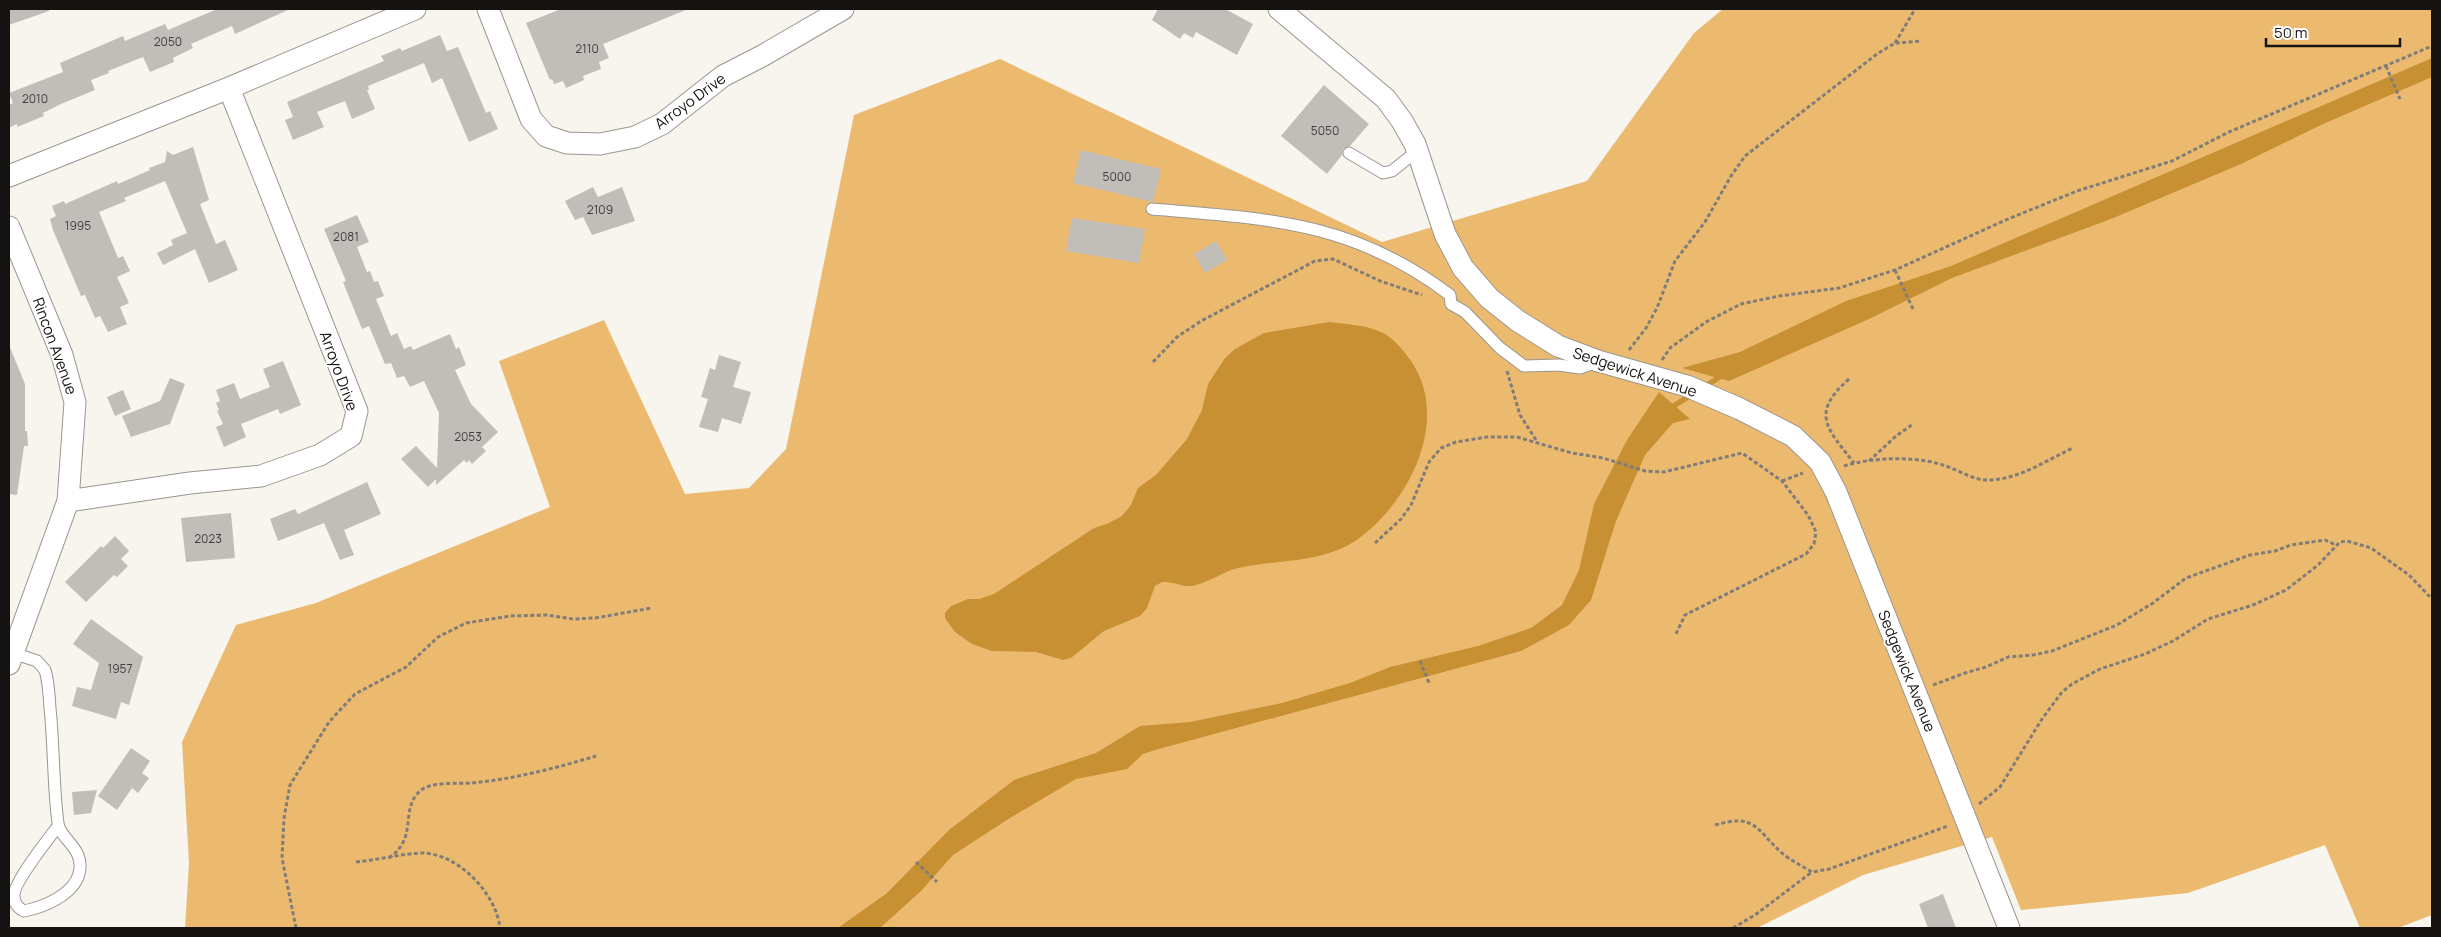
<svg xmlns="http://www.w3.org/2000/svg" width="2441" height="937" font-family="Manrope,sans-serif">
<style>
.green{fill:#ecba6f}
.water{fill:#c79033}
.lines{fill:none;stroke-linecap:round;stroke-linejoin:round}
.stream{stroke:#c79033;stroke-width:5.5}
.building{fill:#c1bdb8}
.lane-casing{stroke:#9a9691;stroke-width:13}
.street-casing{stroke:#9a9691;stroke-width:23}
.path{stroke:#807d79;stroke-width:3;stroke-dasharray:4 2.5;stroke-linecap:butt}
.lane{stroke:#fff;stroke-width:11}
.street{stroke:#fff;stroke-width:21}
.labels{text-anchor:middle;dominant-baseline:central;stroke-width:4;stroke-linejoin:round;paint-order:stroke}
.number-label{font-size:12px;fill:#403e3b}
.street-label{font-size:15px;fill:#151311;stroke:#fff}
</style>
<rect width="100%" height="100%" fill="#f8f4ee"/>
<path class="green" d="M1723,9H2432V915L2398,928H2360L2325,845L2188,893L2021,910L1992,837L1863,875L1757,928H185L189,863L182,742L236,625L316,603L550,507L499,361L604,320L685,494L749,488L786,449L854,115L1000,59L1382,242L1587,181L1694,33Z"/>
<path class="water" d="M2432,58V77L2323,124L2241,164L2111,219L1952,278L1869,319L1729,381L1682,368L1740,352L1846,301L1951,266Z
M1329,322C1347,324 1365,325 1381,332C1394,338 1405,352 1413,364C1450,423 1408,503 1358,539C1323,564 1278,559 1238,568C1222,572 1208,583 1192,586C1181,587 1173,581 1162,582L1155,586L1147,608L1140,616L1104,631L1071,658L1063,660L1036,652L992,651L972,644L955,632L945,618V613L951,606L968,599H979L994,594L1094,528L1109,523L1122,516L1131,505L1138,488L1156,475L1187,439L1202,410L1208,384L1225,358L1235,349L1264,333Z
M1659,392L1690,419L1673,423L1645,455L1616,521L1591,600L1569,625L1521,651L1155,750L1143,754L1127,769L1076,779L1010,818L953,855L921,891L880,928H838L887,893L949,830L1014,780L1096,753L1140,726L1190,722L1282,703L1350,683L1390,667L1478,646L1531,628L1562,605L1579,570L1594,504L1627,440Z"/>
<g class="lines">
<path class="stream" d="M1703,388L1724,374
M1670,411L1675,405L1693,394"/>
</g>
<path class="building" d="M9,9H49V11L9,25Z
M217,9H290L235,34L232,26L191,44L193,48L173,58L174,62L150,72L143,57L108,71L109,73L91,80L95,90L61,104L43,113L44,116L17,127V124L9,128V105L13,103L9,93L63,72L60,63L123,36L125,41L165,24L168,30Z
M561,9H688L603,44L609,58L599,62L601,69L583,76L584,80L566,88L563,81L554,84L552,79L550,80L526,23Z
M1158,9H1225L1253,24L1237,55L1196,32L1193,38L1184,33L1180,39L1152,20Z
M440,35L447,51L458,47L486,113L490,111L498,129L469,142L442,78L432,83L424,63L368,86L369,90H367L375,109L352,119L345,101L317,112L324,127L293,140L285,120L293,117L287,102L384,61L381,56L400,48L402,51Z
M1324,85L1369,124L1350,146L1343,149L1342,155L1327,174L1281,136Z
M193,147L209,200L200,204L216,244L225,240L238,270L209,283L195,249L163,265L157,253L173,245L171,240L187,233L165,181L124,198L126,201L99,212L118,258L123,256L130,271L117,277L129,303L120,307L127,324L108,332L100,316L95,318L85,295L81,296L53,230L50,219L56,216L52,206L64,201L65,204L117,181L118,184L150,170L149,168L165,162L167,151L173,155Z
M1081,150L1161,169L1153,202L1073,183Z
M593,187L598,197L622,187L635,221L592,235L583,217L575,220L565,201Z
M357,215L369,242L357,247L367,272L370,271L374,282L378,281L384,296L376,299L391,336L397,333L404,349L411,346L413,350L450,334L456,349L459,347L466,365L455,370L471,404L498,432L482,447L486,451L472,464L469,460L467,463L464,460L436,485V479L428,487L401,459L416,446L437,468L439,413L424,381L410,387L404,376L397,378L391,363L385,364L369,326L362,329L343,282L346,281L324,229Z
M1072,218L1145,229L1139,263L1066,251Z
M1216,241L1227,260L1205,273L1194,254Z
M9,345L25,384V431H27L28,446H24L17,495L9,494Z
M719,355L741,362L733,387L751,392L741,424L722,418L718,432L699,427L708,399L701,397L710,368L715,370Z
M283,361L301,405L280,414L278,409L241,424L246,437L224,447L216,427L223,424L217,411L219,410L216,403L220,401L216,390L234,383L240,399L270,387L263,369Z
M170,378L185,384L170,424L131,437L122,416L160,401Z
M123,390L131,409L115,416L107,397Z
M367,482L381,514L344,530L354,555L340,560L324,523L278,541L270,519L295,509L298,514Z
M231,513L235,558L186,562L181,518Z
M115,536L129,551L121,559L128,566L117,577L114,575L86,602L65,582L101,546L103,548Z
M91,619L143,657L129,705L121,702L116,719L72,706L77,687L91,690L99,663L73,644Z
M131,748L150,761L142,773L149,778L138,793L132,788L117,810L98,796Z
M97,790L91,813L74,815L72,792Z
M1943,894L1956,928H1928L1919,904Z"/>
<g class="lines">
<g class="lane-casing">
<path id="lane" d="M1349,153L1383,173L1392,171L1417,151
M1152,209C1269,219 1352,221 1450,295L1451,304L1465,312L1500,348L1524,366L1559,365L1580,368L1597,362
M13,653L37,661L45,670C49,683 49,696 50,708C54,746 53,785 58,823C59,839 86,848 79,874C73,895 44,907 24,911C18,908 14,903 14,896C13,883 49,838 58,826"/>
</g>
<g class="street-casing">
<path id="street" d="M488,9L531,119L546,136L567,143L600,144L635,137L662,124L723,76L762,56L843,9
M1279,9L1386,99L1402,121L1415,144L1445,234L1463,268L1489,298L1518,321L1558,346L1598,361L1687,386L1740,409L1793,436L1820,462L1836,492L2009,928
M9,176L229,88L415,9
M9,227L62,355L75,402L68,501
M9,664L68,501L190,483L261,476L320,455L351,436L357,411L229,88"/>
</g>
<path class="path" d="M1895,43L1915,9
M2386,66L2400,99
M1895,270L1913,309
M1629,350L1646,328L1657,308L1675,261L1705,222L1731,176L1745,156L1877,54L1895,43L1921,41
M1662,360L1670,348L1706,322L1741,304L1779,296L1839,288L1895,270L2008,219L2077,191L2172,161L2229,132L2432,46
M1153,362L1177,337L1201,321L1315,261L1333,259L1380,281L1422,295
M1507,371L1520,415L1536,440
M1849,379C1809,414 1828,429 1854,463
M1869,461L1896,436L1913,424
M1844,466C1873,457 1914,456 1943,465C1957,469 1972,480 1987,480C2018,480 2045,461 2073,448
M1782,481L1803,473
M1375,543L1401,519L1411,505L1429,462L1441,448L1456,442L1487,437H1517L1572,453L1603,458L1645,471L1664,472L1742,453L1782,481L1808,515L1816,532L1814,544L1806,554L1685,615L1675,636
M1420,661L1430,685
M1933,685L1965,673L1986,667L2008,657L2033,655L2052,651L2117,625L2153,603L2186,578L2250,555L2275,551L2291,545L2325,540L2336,545
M1979,804L2000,787L2042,719L2062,692L2072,684L2100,669L2145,654L2173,641L2208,619L2253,605L2286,590L2318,565L2340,542L2347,541L2371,548L2409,575L2432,599
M1715,825C1756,813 1755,829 1782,853C1790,860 1802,866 1812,872L1829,869L1948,826
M389,858C419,837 399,810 420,791C431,781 458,784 472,783C514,779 556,768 596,756
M356,862C377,860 400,854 421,853C458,853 496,893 500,928
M916,862L937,882
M296,928L282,858L284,818L290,785L329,722L355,694L406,667L438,637L466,623L510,616L547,615L573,619L595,618L652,608
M1733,928L1755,915L1812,872"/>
<use href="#lane" class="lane"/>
<use href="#street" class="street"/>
</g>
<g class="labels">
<g class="number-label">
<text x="168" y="41">2050</text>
<text x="587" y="48">2110</text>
<text x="35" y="98">2010</text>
<text x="1325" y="130">5050</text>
<text x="1117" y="176">5000</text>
<text x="600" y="209">2109</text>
<text x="78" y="225">1995</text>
<text x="346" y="236">2081</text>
<text x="468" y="436">2053</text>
<text x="208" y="538">2023</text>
<text x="120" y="668">1957</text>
</g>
<g class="street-label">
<text transform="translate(690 101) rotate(-36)">Arroyo Drive</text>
<text transform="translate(55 346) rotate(70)">Rincon Avenue</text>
<text transform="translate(339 371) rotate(70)">Arroyo Drive</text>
<text transform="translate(1635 372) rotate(18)">Sedgewick Avenue</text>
<text transform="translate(1907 671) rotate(68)">Sedgewick Avenue</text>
</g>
</g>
<rect width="2441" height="937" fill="none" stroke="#151311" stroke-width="20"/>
<path d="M2266 38v8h134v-8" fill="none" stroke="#151311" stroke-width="2.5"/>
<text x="2274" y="38" font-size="15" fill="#151311" stroke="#ffffff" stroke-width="4" paint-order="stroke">50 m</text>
</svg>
